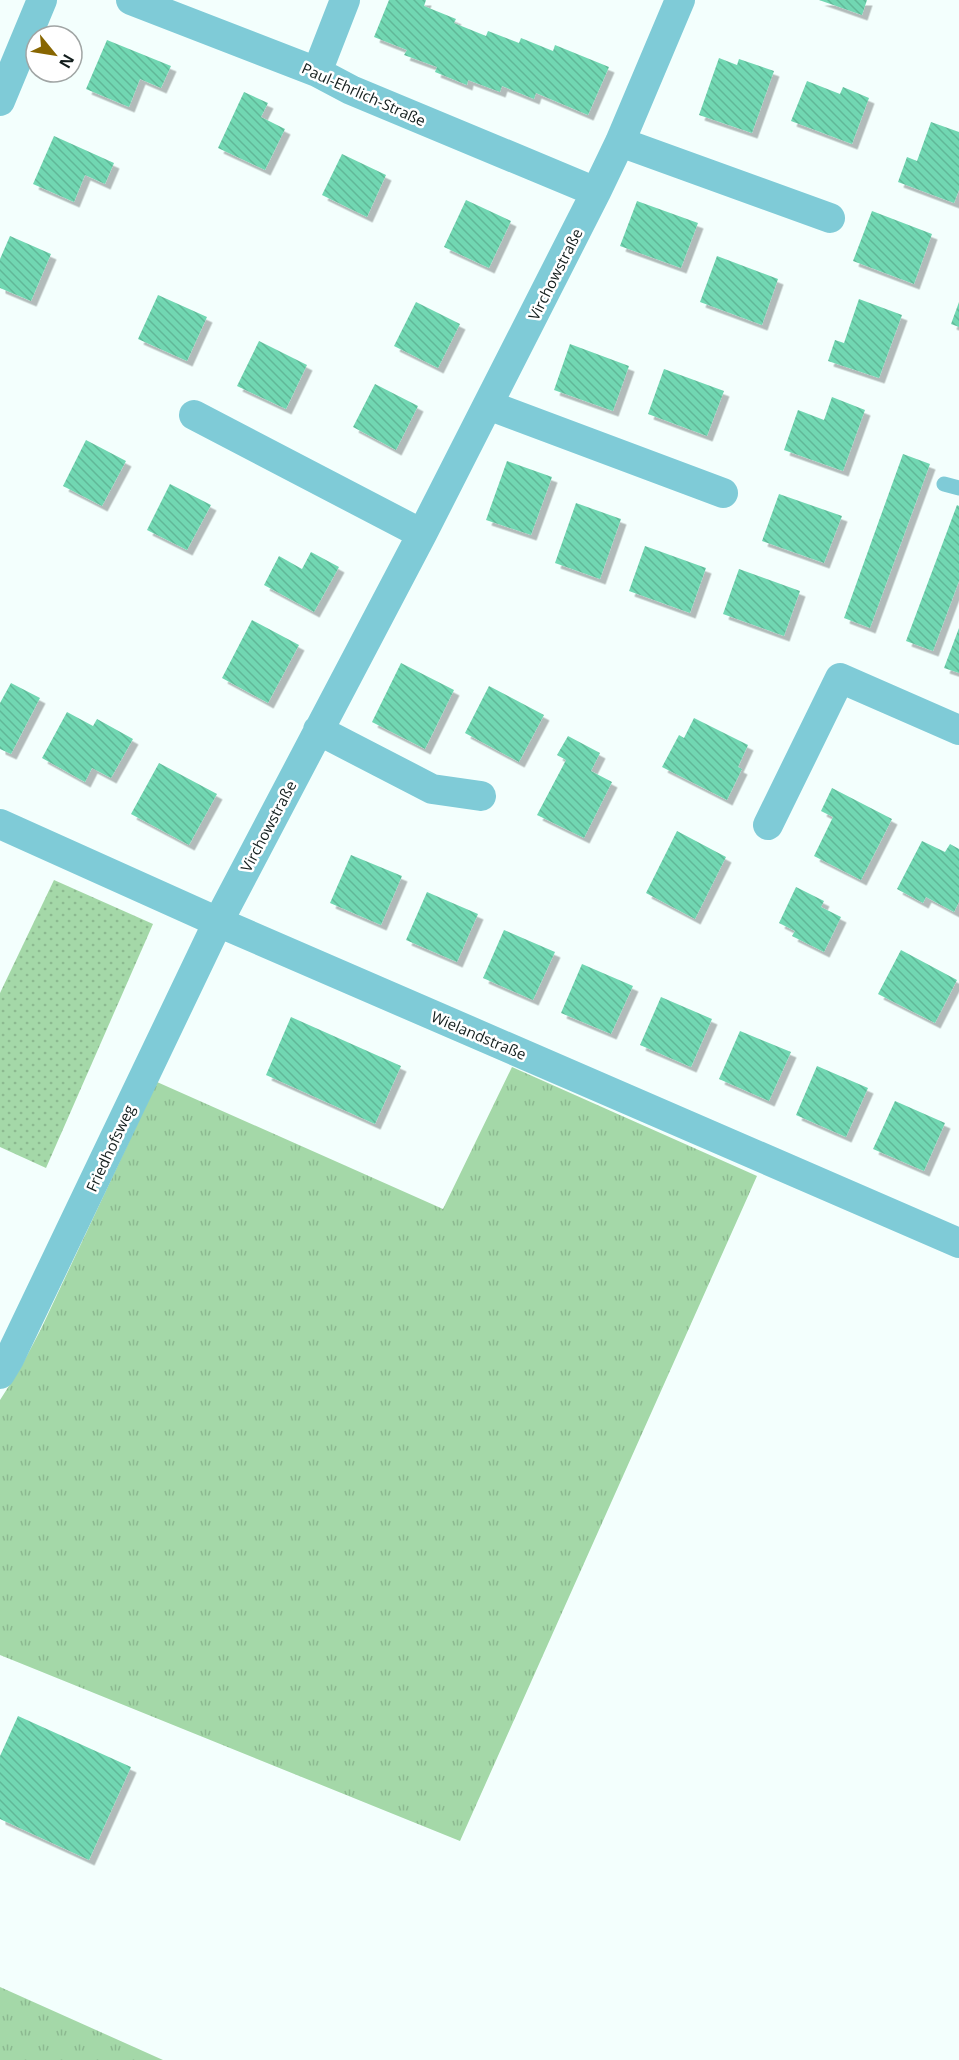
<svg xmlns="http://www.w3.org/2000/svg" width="959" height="2060" font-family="'Open Sans',sans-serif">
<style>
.grass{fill:url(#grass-tufts)}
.park{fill:url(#park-dots)}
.building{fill:url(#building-back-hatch);filter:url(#shadow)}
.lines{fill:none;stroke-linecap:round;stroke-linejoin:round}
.lane{stroke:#7fcbd7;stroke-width:15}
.street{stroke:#7fcbd7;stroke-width:30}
.labels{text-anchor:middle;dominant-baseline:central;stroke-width:5;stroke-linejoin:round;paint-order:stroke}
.street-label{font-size:15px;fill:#121d1c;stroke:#fff}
</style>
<defs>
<pattern id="grass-tufts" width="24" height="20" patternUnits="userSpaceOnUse" patternTransform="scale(1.5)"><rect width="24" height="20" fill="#a4d8a8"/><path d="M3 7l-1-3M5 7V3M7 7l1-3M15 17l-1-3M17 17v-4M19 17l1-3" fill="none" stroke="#8cb990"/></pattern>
<pattern id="park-dots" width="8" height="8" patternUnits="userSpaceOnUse" patternTransform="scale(1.5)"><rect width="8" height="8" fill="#a4d8a8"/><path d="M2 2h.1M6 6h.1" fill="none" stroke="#8cb990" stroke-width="1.8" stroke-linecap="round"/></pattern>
<pattern id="building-back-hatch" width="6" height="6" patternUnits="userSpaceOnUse" patternTransform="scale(1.5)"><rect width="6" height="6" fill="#71d7b2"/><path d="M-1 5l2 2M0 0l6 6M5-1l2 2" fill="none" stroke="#61b898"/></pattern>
<filter id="shadow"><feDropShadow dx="5.5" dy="5.5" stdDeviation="0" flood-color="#0004"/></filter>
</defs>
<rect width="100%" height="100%" fill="#f3fffd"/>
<path class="grass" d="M512,1067L757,1176L460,1841L0,1655V1400L21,1367L41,1329L157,1082L443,1209Z
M0,1987L163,2060H0Z"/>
<path class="park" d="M54,880L153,924L46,1168L0,1147V993Z"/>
<path class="building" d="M389,0H426L424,6L456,19L454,23L486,36L488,31L519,43L521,38L553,51L555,45L609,67L588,115L536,93L534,99L502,86L500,92L468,80L467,85L435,72L437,67L404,55L407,50L374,37Z
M819,0H867L862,15Z
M107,40L171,66L161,88L140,79L129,107L86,89Z
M719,58L737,65L739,59L774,71L752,133L699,115Z
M807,81L840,94L843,87L869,98L852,144L791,121Z
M244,92L268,103L261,117L285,129L265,170L218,148Z
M931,122L959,132V190L954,203L898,182L907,157L917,161Z
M54,136L114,163L105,184L85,175L74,202L33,184Z
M342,154L386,175L367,217L322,195Z
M466,200L511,221L489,268L444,247Z
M637,201L698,223L681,268L620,246Z
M872,211L932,234L914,284L853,261Z
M10,236L51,254L31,301L0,288V259Z
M717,256L778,279L762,325L700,302Z
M158,295L207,317L187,361L138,339Z
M859,299L902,315L879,378L828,361L835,340L844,343Z
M416,302L460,324L438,368L394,346Z
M959,302V327L951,324Z
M259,341L307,365L286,409L237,386Z
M570,344L629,366L613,411L554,390Z
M664,369L724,391L707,436L648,414Z
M375,384L418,406L396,450L353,427Z
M832,397L865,410L843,471L784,450L798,410L824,420Z
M86,440L126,461L102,506L63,486Z
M903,454L930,464L870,628L844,618Z
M507,461L552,477L531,535L486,520Z
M170,484L211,505L187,550L147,530Z
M779,494L842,516L824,563L762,541Z
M576,503L621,519L600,579L555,563Z
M957,505L959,506V581L933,651L906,641Z
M645,546L706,568L690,613L629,591Z
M311,552L339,567L314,612L264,585L279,556L302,569Z
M739,569L800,591L784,636L723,614Z
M252,620L299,645L268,703L222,678Z
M959,628V673L944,668Z
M401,663L454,690L425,749L372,722Z
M11,683L40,698L11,754L0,749V703Z
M489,686L544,715L519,762L465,733Z
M67,712L93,726L97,719L133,739L111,778L92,768L85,782L42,758Z
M694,718L748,745L738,767L742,769L727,800L662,767L679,735L684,738Z
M568,736L600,753L591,771L612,782L584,838L537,815L566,760L557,755Z
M159,763L217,794L189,845L131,814Z
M832,788L892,819L861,880L814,856L833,817L821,811Z
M677,831L726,857L695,919L646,893Z
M922,841L945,852L950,844L959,849V902L954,912L926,897L923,903L897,889Z
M351,855L402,876L381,925L330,903Z
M796,887L824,901L821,907L841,917L824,952L792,936L795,931L779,923Z
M427,892L478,914L457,962L406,940Z
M504,930L555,952L533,1000L483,978Z
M901,950L957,980L935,1023L878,994Z
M582,964L633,986L611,1034L561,1013Z
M661,997L712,1019L691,1067L640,1045Z
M291,1017L401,1066L375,1124L266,1075Z
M740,1031L791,1052L769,1101L719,1079Z
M817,1066L868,1088L846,1137L796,1115Z
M895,1101L945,1123L924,1171L873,1149Z
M18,1716L131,1767L89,1860L0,1819V1756Z"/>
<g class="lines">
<path class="lane" d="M944,484L959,488"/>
<path class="street" d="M131,0L317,72L351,90L596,192
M317,72L345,0
M0,101L42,0
M620,142L830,218
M488,405L723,493
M194,415L422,534
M318,730L432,789L481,796
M0,824L218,922L959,1243
M768,825L840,678L959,730
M0,1374L9,1359L218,922L422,534L596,192L620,142L680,0"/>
</g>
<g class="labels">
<g class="street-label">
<text transform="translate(364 94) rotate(24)">Paul-Ehrlich-Straße</text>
<text transform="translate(555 274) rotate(-63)">Virchowstraße</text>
<text transform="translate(268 826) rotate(-62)">Virchowstraße</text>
<text transform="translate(479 1035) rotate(23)">Wielandstraße</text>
<text transform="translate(110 1148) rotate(-65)">Friedhofsweg</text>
</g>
</g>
<g transform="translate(54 54) rotate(120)"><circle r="28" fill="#ffffff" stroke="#a0a5a4" stroke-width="1.5"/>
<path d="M0-4.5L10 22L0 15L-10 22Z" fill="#886601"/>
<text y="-9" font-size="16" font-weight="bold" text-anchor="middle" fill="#121d1c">N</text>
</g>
</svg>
